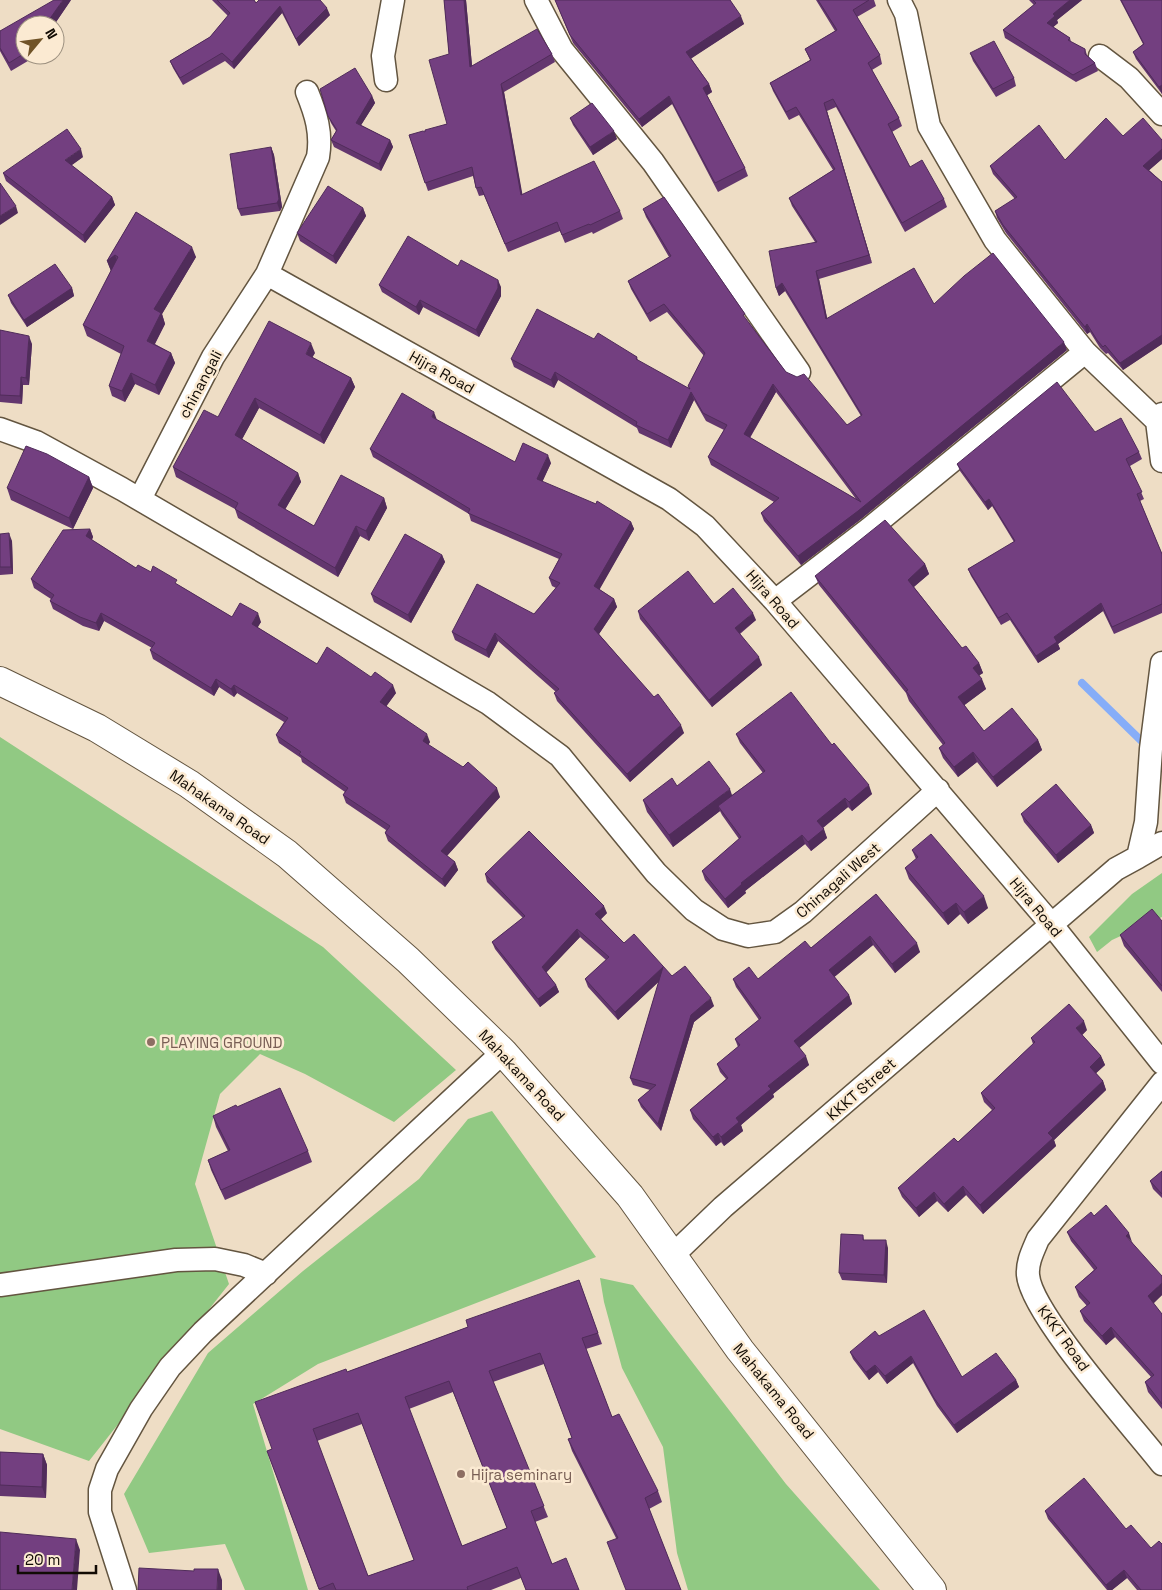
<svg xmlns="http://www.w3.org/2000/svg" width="1162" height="1590" font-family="'Space Grotesk',sans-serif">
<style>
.green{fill:#91c983}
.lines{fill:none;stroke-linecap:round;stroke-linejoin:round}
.stream{stroke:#86adf8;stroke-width:8}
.minor-casing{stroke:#635540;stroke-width:25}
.tertiary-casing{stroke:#635540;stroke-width:30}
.minor{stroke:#fff;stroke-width:22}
.tertiary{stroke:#fff;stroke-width:28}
.wall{fill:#63366e;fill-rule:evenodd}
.shaded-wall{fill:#502c5a}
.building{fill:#733f80;stroke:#502c5a;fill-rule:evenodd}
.education-dot{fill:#8d6e63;stroke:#fbead2;stroke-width:2}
.labels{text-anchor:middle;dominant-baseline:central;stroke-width:5;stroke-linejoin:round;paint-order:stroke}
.street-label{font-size:15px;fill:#110b04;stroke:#fbead2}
.education-label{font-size:15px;fill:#785e54;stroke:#fbead2;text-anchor:start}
</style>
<rect width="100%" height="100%" fill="#eeddc5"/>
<path class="green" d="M0,737L323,947L456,1070L394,1122L305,1074L260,1054L220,1094L195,1184L229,1284L89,1461L0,1429Z
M1162,873V917L1112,940L1097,952L1089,937L1132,894Z
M492,1111L596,1257L318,1364L253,1404L308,1590H245L225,1544L149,1553L124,1494L208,1353L303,1271L419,1179L468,1119Z
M600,1278L633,1285L786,1484L880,1590H688L677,1553L663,1447L622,1368L604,1302Z"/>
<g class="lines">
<path class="stream" d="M1082,683L1162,761"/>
<g class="minor-casing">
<path id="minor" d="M536,0L562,50L653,162L799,372
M899,0L906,14L929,126L995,240L1085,352L1157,421
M1100,56L1129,78L1162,114
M386,80L383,56L393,0
M267,274L669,499L705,526L775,601L1052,925L1162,1063
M1162,414L1157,421L1162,461
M0,429L36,442L122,489L488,703L560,756L656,873L694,910L723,929L748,936L775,932L803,912L938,790
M140,499L213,357L267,274L318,157C322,133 316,114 307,92
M775,601L869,529L1085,352
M1138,857L1162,843
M1162,1083L1038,1239C1033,1251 1027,1262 1028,1275C1031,1314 1134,1428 1162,1464
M672,1256L723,1207L1116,869L1138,857L1146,822L1151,749L1162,663
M0,1285L176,1260L215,1259L244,1265L266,1274
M125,1590L100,1512V1490L107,1469L141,1409L170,1367L203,1332L503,1052"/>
</g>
<g class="tertiary-casing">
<path id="tertiary" d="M0,681L97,728L189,784L287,854L408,960L503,1052L630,1196L740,1350L932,1590"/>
</g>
<use href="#minor" class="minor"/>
<use href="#tertiary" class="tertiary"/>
</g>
<path class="wall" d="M71,0L54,25H25V55H38L11,71L0,51V31Z
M212,0H254L256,3L330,15L299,46L282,13L234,69L225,61L183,85L173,68L170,61L210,37L228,16Z
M444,0H466L472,66L552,54L555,62L504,92L522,195L620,211L623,219L593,234L592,232L565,243L560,231L508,252L484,195L479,196L476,188L473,176L428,191L409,135L425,132L447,124L449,54Z
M555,0H730L744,24L691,58L709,84L712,92L707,95L745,168L748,176L718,192L672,104L642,127L573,43Z
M816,0H874L876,6L857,17L880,55L882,64L872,70L899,118L902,126L892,132L910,167L944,199L947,207L905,232L836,107L827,111L872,263L819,279L827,318L934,304L1067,350L861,519L801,565L764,521L761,513L774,502L711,465L708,457L724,430L706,421L694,400L671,448L639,433L637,428L558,380L554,388L514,367L511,359L594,339L637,357L638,361L689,389L688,386L704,356L667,312L650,322L631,289L628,281L669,257L646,217L643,209L748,322L786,372L847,425L861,416L785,291L779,296L776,288L815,242L792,206L789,198L833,170L799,115L789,120L773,91L770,83L810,60L805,49L835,31ZM776,392L856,499L750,438Z
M1029,0H1082L1057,20L1058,23L1053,27L1070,38L1071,42L1085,49L1087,55L1095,63L1098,71L1076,82L1005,38L1003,30L1034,5Z
M1120,0H1162V94L1136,59L1133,52L1143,44Z
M55,31L60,42L55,45Z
M970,53L1014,78L1016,86L996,97L973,61Z
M372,96L375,103L361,125L390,140L393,147L381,171L334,147L331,140L336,131L331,123L328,116Z
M570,118L617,139L593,155L573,125Z
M1123,136L1162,140V159L1149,170L1162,182V344L1123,370L1108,353L1106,354L1100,348L1090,332L1087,334L1006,233L997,218L995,211L1015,199L993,174L990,166L1065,160Z
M271,147L274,155L282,207L280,211L241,216L238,209Z
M83,157L71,165L112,197L115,205L85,243L6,181L3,173Z
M363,208L366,216L336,264L300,241L297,233Z
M136,212L196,257L162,314L165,324L155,344L171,353L175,363L159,395L135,384L125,402L112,396L109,386L121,354L87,336L83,325L111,271L107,261Z
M458,266L501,287V296L479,337L423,307L419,315L382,292L379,285Z
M72,288L74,296L27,327L11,303L8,295Z
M0,330L32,344L29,385H23L22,404L0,402Z
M315,353L312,357L351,378L355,387L324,444L259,408L242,439L298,473L301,482L285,509L314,526L384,498L387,508L369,541L360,536L338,577L238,518L235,509L176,477L173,467L218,417Z
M437,420L515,462L551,463L542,482L631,522L634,529L599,589L614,599L617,607L599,634L684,733L630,782L557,701L554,693L556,692L498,641L489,658L455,640L452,632L534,614L556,588L552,586L549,578L559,559L471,521L469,514L373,457L370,449Z
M1095,432L1139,452L1142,459L1130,466L1144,499L1140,501L1162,554V613L1114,634L1103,611L1058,644L1060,649L1038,663L1010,620L1001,625L971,576L968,569L1014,542L992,506L988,510L960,471L957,464Z
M89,477L93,488L73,529L11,500L7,488Z
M90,529L93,537L92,540L136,568L151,572L180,586L232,617L261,622L257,627L317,664L396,693L386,706L430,742L428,745L500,797L447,856L455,862L458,870L445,887L388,841L385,833L386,830L346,803L343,795L345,792L302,762L301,758L279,743L276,735L284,722L237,693L234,697L219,687L214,696L153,659L150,650L152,648L104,621L99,631L83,626L53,609L50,601L51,599L34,588L31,579Z
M0,534L12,541L13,574L0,575Z
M442,555L445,562L411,623L374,602L371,594Z
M925,564L929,574L914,587L962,648L979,663L983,673L979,675L986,689L964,705L984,731L1038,740L1042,750L997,787L977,762L958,777L943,758L939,748L943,745L909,701L906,693L819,585L815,576Z
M714,604L756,620L740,634L762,665L712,707L640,619L638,611Z
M736,734L832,745L872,794L852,811L848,807L823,828L827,838L811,851L805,844L745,891L746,893L728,908L705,880L702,871L739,839L722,815L720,811L673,847L647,812L643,800L677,786L732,795L763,773L740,743Z
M1021,814L1091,825L1094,833L1058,863L1024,822Z
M912,850L988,908L968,924L960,914L948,925L909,879L905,868L916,859Z
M485,874L607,913L601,919L624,943L672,976L714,1006L694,1022L661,1131L641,1107L638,1100L650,1090L633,1085L630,1078L659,981L618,1020L588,987L585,979L606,960L580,937L546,972L556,985L559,992L540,1007L495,949L492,942L523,918L487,882Z
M876,894L920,952L895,973L873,945L834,977L849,995L852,1004L799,1048L809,1065L773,1094L774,1097L741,1125L743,1131L724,1146L721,1142L716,1146L693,1119L690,1110L726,1079L720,1072L717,1064L738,1047L735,1039L759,1020L736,987L733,979H758L811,948Z
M1162,921V992L1124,946L1120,935Z
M1087,1030L1082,1035L1101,1056L1105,1065L1096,1073L1103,1081L1106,1090L1054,1140L1056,1146L983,1214L966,1195L948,1212L937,1201L919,1217L902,1197L898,1188L958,1142L992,1110L984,1102L981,1093L1033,1044L1031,1038Z
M237,1107L308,1151L312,1162L225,1200L211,1170L208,1160L228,1151L216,1127L213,1116Z
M1162,1171V1198L1153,1189L1150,1181Z
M1094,1216L1132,1242L1162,1295L1153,1303L1162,1314V1409L1148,1392L1145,1382L1151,1377L1115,1337L1106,1345L1084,1321L1080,1311L1087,1306L1079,1297L1075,1287L1094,1270L1071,1241L1067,1232Z
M863,1235L864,1240L888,1248L887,1283L842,1280L839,1273Z
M579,1280L602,1344L586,1349L612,1417L658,1491L662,1502L649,1509L681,1590L616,1538L572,1451L568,1439L572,1438L544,1364L493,1382L548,1517L535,1522L552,1564L579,1590H526L521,1578L491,1590H319L267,1451L272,1449L347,1372L468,1327ZM453,1392L507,1528L462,1546L409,1409ZM362,1424L414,1560L368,1576L317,1441Z
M879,1336L962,1377L1016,1380L1019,1387L957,1433L937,1406L913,1363L887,1384L878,1372L869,1380L853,1359L850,1352Z
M0,1452L43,1454L47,1465L46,1498L0,1496Z
M1045,1511L1126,1529L1151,1548L1162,1590H1137L1127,1578L1112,1590H1107L1048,1519Z"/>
<path class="shaded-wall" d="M63,0H71L54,25H50L49,20Z
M464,0H466L473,76L470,67Z
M1070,0H1082L1057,20L1058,23L1050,30L1047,23L1053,14Z
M280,6L282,13L234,69L232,62Z
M327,8L330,15L299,46L296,39Z
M741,16L744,24L689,60L686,52Z
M501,84L504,92L524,203L521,195Z
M709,84L712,92L706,96L703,88Z
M1162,85V94L1159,87Z
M372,96L375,103L358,130L356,123Z
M669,96L672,104L642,127L639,119Z
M824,103L827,111L872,263L869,255Z
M614,131L617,139L593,155L590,147Z
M390,140L393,147L381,171L379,164Z
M271,147L274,155L282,207L280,211L277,203Z
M81,149L83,157L68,168L65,160Z
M1162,149V159L1146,173L1143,166Z
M112,197L115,205L85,243L83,235Z
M16,206L18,213L0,225V216Z
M363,208L366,216L336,264L333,256Z
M192,247L196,257L162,314L165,324L151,351L147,341L154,309Z
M115,255L119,266L111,271L107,261Z
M816,271L819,279L829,327L826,319Z
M498,280L501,287V296L479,337L476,330Z
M782,283L785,291L779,296L776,288Z
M72,288L74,296L27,327L24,320Z
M420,300L423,307L419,315L416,307Z
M1087,324L1090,332L1087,334L1085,327Z
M1162,335V344L1123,370L1120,363Z
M29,336L32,344L29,385L26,378Z
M1064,342L1067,350L861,519L801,565L798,556Z
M311,343L315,353L309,363L306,354Z
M171,353L175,363L159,395L155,385Z
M555,372L558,380L554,388L551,380Z
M131,373L135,384L125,402L122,391Z
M21,377L23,385L22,404L20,396Z
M351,378L355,387L324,444L320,435Z
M773,384L776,392L747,442L744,434Z
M691,392L694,400L671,448L668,440Z
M255,398L259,408L239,445L235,435Z
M434,412L437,420L432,417Z
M548,455L551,463L540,487L537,479Z
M298,473L301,482L282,515L278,505Z
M89,477L93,488L73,529L69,518Z
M384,498L387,508L369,541L366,531Z
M989,499L992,506L988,510L985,502Z
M631,522L634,529L597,594L594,586Z
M356,526L360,536L338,577L335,568Z
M90,529L93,537L89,544L86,536Z
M9,533L12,541L13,574L11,567Z
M442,555L445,562L411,623L408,615Z
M925,564L929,574L911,589L908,580Z
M614,599L617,607L597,637L594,629Z
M1101,603L1103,611L1058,644L1060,649L1038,663L1036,656L1054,637Z
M101,613L104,621L99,631L96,623Z
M258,613L261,622L255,632L252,624Z
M753,613L756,620L737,635L735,628Z
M495,633L498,641L489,658L486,650Z
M759,657L762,665L712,707L709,700Z
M979,663L983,673L977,677L973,668Z
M216,679L219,687L214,696L211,688Z
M982,679L986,689L962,707L958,697Z
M234,685L237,693L234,697L231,689Z
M393,685L396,693L383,711L380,702Z
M681,725L684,733L630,782L627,774Z
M427,734L430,742L426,749L423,741Z
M1038,740L1042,750L997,787L993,777Z
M973,752L977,762L958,777L954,767Z
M869,785L872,794L852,811L849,802Z
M497,788L500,797L444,859L441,851Z
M730,789L734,801L718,806L720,811L673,847L669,835Z
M845,798L848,807L820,830L817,821Z
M1091,825L1094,833L1058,863L1056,855Z
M824,829L827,838L811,851L808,842Z
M802,835L805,844L745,891L746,893L728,908L725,899L741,883Z
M455,862L458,870L445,887L442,879Z
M984,896L988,908L968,924L964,912Z
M956,903L960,914L948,925L943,913Z
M604,906L607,913L598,922L595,914Z
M577,929L580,937L545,974L542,967Z
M870,936L873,945L832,979L829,970Z
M917,943L920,952L895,973L892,964Z
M663,967L666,975L618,1020L615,1012Z
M556,985L559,992L540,1007L538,999Z
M849,995L852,1004L797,1050L794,1041Z
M711,998L714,1006L694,1022L661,1131L658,1124L691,1015Z
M1084,1021L1087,1030L1080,1037L1076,1028Z
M806,1056L809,1065L773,1094L774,1097L741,1125L743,1131L724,1146L721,1137L736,1118L768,1086Z
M1101,1056L1105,1065L1093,1076L1090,1067Z
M1103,1081L1106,1090L1054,1140L1056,1146L983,1214L980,1205L1048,1133Z
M718,1133L721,1142L716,1146L713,1137Z
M963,1186L966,1195L948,1212L944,1204Z
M934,1192L937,1201L919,1217L916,1208Z
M1129,1233L1132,1242L1126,1236Z
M886,1240L888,1248L887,1283L884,1275Z
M1162,1283V1295L1151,1306L1148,1296Z
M1111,1327L1115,1337L1106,1345L1102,1336Z
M911,1356L913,1363L887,1384L885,1376Z
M875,1365L878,1372L869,1380L866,1372Z
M1016,1380L1019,1387L957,1433L954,1425Z
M43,1454L47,1465L46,1498L42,1487Z
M76,1539L80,1550L77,1590H72Z
M218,1569L222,1580V1590H217Z
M1124,1570L1127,1578L1112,1590H1108L1106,1585Z"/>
<path class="building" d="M54,0H63L49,20L51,25H25V53L9,63L0,48V31Z
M217,0H254L256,3L259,0H320L327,8L296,39L280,6L232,62L222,53L180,78L170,61L210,37L230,13Z
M444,0H464L470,67L537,29L552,54L501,84L521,195L594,161L620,211L590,225L589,224L562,235L557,222L505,244L481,187L476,188L472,167L425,183L409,135L423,131L425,132V130L447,124L429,60L449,54Z
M555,0H730L741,16L686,52L709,84L703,88L745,168L715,183L669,96L639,119L570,35Z
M818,0H869L853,10L880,55L868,63L899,118L888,124L910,167L922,160L944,199L902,223L833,99L824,103L869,255L816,271L826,319L914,268L934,304L964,276L993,253L1064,342L858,511L798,556L761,513L779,498L708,457L727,425L703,413L691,392L668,440L636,425L637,422L555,372L551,380L511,359L537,309L594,339L598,333L637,357L636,359L690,389L688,386L705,353L664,304L647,314L628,281L671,256L643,209L664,197L745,314L743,315L786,372L797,377L804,374L847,425L862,415L782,283L776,288L769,251L817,242L789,198L835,169L796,107L786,112L770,83L811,60L805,49L837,30ZM773,384L861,502L744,434Z
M1033,0H1070L1053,14L1055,16L1047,23L1070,38L1068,40L1085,49V54L1095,63L1073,75L1003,30L1036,3Z
M1121,0H1162V85L1159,87L1133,52L1144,44Z
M994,41L1014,78L993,89L970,53Z
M355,68L372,96L356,123L390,140L379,164L331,140L337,130L328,116L320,89Z
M592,103L614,131L590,147L570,118Z
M1106,118L1123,136L1143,118L1162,140V149L1143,166L1162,182V335L1120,363L1105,345L1103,347L1097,340L1087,324L1085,327L1003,225L995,211L1017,197L990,166L1039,125L1065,160Z
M67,129L81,149L65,160L112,197L83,235L3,173Z
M271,147L279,199L277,203L238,209L230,154Z
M0,183L16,206L0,216Z
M328,186L363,208L333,256L297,233Z
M136,212L192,247L154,309L161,313L147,341L171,353L155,385L131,373L122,391L109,386L124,346L83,325L118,257L115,255L107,261Z
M408,236L458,266L461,260L498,280V288L476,330L420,300L416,307L379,285Z
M55,264L72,288L24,320L8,295Z
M269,321L311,343L306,354L351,378L320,435L255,398L235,435L298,473L278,505L314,526L341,475L384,498L366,531L356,526L335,568L235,509L238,503L173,467L204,410L218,417Z
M0,330L29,336L26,378L21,377L20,396L0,395Z
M1057,382L1095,432L1121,418L1139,452L1126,459L1142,492L1137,494L1162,554V604L1112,627L1101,603L1054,637L1057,642L1036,656L1007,613L998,618L968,569L1015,541L989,499L985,502L957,464Z
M402,393L434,412L432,417L515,462L523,443L548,455L537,479L596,504L597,501L631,522L594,586L614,599L594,629L654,697L658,694L681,725L627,774L554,693L559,689L495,633L486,650L452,632L477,584L534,614L560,583L549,578L562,554L468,513L470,509L370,449Z
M26,446L47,454L89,477L69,518L7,488Z
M885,520L925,564L908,580L962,648L966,646L979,663L973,668L982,679L958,697L984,731L1012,708L1038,740L993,777L973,752L954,767L939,748L945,743L906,691L908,690L815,576Z
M90,529L86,536L136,568L138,565L151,572L153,566L177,580L175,583L232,617L240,603L258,613L252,624L317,664L327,647L371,677L375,672L393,685L380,702L427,734L423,741L463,767L468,762L497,788L441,851L455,862L442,879L385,833L390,826L343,795L348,788L299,754L301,752L276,735L288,718L234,685L231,689L216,679L211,688L150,650L155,643L101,613L96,623L80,617L50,601L54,595L31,579L63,530Z
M9,533L11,567H0V534Z
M405,534L442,555L408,615L371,594Z
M688,571L714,604L733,588L753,613L735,628L759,657L709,700L638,611Z
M791,692L832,745L834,743L869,785L849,802L845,798L817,821L824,829L808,842L802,835L741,883L742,884L725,899L702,871L741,837L718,806L765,771L736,734Z
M709,761L730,789L669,835L643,800L672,778L677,786Z
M1056,784L1091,825L1056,855L1021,814Z
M529,831L604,906L595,914L624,943L634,934L672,976L685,966L711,998L691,1015L658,1124L638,1100L656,1085L630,1078L663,967L615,1012L585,979L609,957L577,929L542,967L556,985L538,999L492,942L525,916L485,874Z
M931,834L984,896L964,912L956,903L943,913L905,868L918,857L912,850Z
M876,894L917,943L892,964L870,936L829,970L849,995L794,1041L806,1056L768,1086L771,1089L736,1118L739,1122L721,1137L718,1133L713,1137L690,1110L728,1078L717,1064L740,1045L735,1039L761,1018L733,979L749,967L758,979L805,941L811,948Z
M1152,909L1162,921V986L1120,935Z
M1069,1004L1084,1021L1076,1028L1101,1056L1090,1067L1103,1081L1048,1133L1053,1138L980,1205L963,1186L944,1204L934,1192L916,1208L898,1188L954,1138L958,1142L995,1108L981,1093L1035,1042L1031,1038Z
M280,1088L308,1151L221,1190L208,1160L230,1150L213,1116L236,1105L237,1107Z
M1162,1171V1194L1150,1181Z
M1106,1205L1129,1233L1126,1236L1162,1276V1283L1148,1296L1162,1314V1404L1145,1382L1154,1375L1111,1327L1102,1336L1080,1311L1090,1303L1075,1287L1097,1268L1067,1232L1091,1212L1094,1216Z
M841,1234L863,1235V1240H886L884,1275L839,1273Z
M579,1280L598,1333L582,1338L612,1417L619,1414L658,1491L645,1498L681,1590H626L607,1542L618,1538L568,1439L572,1438L540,1353L489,1371L544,1506L531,1511L552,1564L566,1558L579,1590H526L517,1567L467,1587L468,1590H336L333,1583L319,1589L267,1451L272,1449L255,1402L346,1369L347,1372L468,1327L466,1320ZM449,1381L507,1528L462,1546L405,1397ZM358,1413L414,1560L368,1576L313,1429Z
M924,1310L962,1377L996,1353L1016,1380L954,1425L934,1398L911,1356L885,1376L875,1365L866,1372L850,1352L875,1331L879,1336Z
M0,1452L43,1454L42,1487L0,1485Z
M1084,1478L1126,1529L1131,1525L1151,1548L1159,1541L1162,1544V1590H1141L1124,1570L1106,1585L1045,1511Z
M0,1532L76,1539L72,1590H0Z
M139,1568L194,1571V1569H218L217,1590H138Z"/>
<g class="education-dot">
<circle cx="151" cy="1042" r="5"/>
<circle cx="461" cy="1474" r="5"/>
</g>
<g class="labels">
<g class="street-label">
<text transform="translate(442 372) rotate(29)">Hijra Road</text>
<text transform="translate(200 384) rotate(-62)">chinangali</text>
<text transform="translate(773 599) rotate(49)">Hijra Road</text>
<text transform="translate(220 807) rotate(35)">Mahakama Road</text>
<text transform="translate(838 880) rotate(-41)">Chinagali West</text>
<text transform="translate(1036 907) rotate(50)">Hijra Road</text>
<text transform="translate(522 1075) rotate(47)">Mahakama Road</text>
<text transform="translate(861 1089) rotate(-41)">KKKT Street</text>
<text transform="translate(1064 1338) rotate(54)">KKKT Road</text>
<text transform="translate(774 1391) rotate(51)">Mahakama Road</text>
</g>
<g class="education-label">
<text x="161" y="1042">PLAYING GROUND</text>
<text x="471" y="1474">Hijra seminary</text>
</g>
</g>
<g transform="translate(40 40) rotate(61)"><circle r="24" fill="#fbead2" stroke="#9d9180"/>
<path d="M0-4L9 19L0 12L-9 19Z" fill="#705327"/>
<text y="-8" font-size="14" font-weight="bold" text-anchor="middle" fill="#110b04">N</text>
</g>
<path d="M18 1565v8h78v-8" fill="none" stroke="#110b04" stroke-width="2.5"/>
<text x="25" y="1565" font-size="15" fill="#110b04" stroke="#fbead2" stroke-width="4" paint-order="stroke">20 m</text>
</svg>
